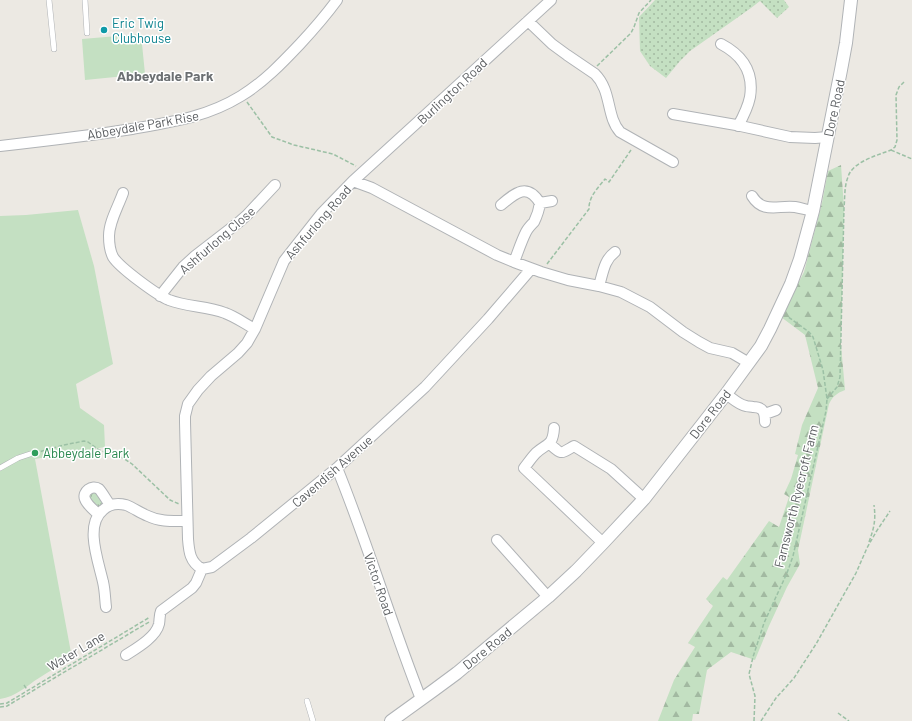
<svg xmlns="http://www.w3.org/2000/svg" width="912" height="721" font-family="Barlow,sans-serif">
<style>
.grass{fill:url(#grass-tufts)}
.forest{fill:url(#forest-firs)}
.garden{fill:url(#garden-dots)}
.pitch{fill:#c4e0c2}
.lines{fill:none;stroke-linecap:round;stroke-linejoin:round}
.service-casing{stroke:#b0b3b6;stroke-width:6}
.minor-casing{stroke:#b0b3b6;stroke-width:12}
.tertiary-casing{stroke:#b0b3b6;stroke-width:14}
.path{stroke:#9cc0a5;stroke-width:1.5;stroke-dasharray:4 2;stroke-linecap:butt}
.service{stroke:#fff;stroke-width:5}
.minor{stroke:#fff;stroke-width:10}
.tertiary{stroke:#fff;stroke-width:12}
.culture-dot{fill:#0f9aa8;stroke:#fff;stroke-width:1.5}
.leisure-dot{fill:#2e9e5b;stroke:#fff;stroke-width:1.5}
.labels{text-anchor:middle;dominant-baseline:central;stroke-width:3;stroke-linejoin:round;paint-order:stroke}
.culture-label{font-size:13px;fill:#0d838f;stroke:#fff;text-anchor:start}
.street-label{font-size:13px;fill:#5b5e61;stroke:#fff}
.leisure-label{font-size:13px;fill:#27864d;stroke:#fff;text-anchor:start}
.neighbourhood-label{font-size:14px;font-weight:bold;fill:#6c7073;stroke:#fff}
</style>
<defs>
<pattern id="grass-tufts" width="24" height="20" patternUnits="userSpaceOnUse"><rect width="24" height="20" fill="#c4e0c2"/><path d="M3 7l-1-3M5 7V3M7 7l1-3M15 17l-1-3M17 17v-4M19 17l1-3" fill="none" stroke="#a2b9a1"/></pattern>
<pattern id="forest-firs" width="22" height="20" patternUnits="userSpaceOnUse"><rect width="22" height="20" fill="#c4e0c2"/><path d="M5 1l3.5 6h-7zM16 11l3.5 6h-7z" fill="#a2b9a1"/></pattern>
<pattern id="garden-dots" width="8" height="8" patternUnits="userSpaceOnUse"><rect width="8" height="8" fill="#c4e0c2"/><path d="M2 2h.1M6 6h.1" fill="none" stroke="#a2b9a1" stroke-width="1.8" stroke-linecap="round"/></pattern>
</defs>
<rect width="100%" height="100%" fill="#ece9e3"/>
<path class="grass" d="M92,491L97,492L98,497L105,504L101,507C91,507 91,502 89,494Z"/>
<path class="forest" d="M841,165L844,208L841,345L845,390C837,393 833,396 829,404L798,550L800,564L787,587L769,626L755,660L731,652L707,670L699,714H693L692,721H658L674,680L695,647L688,643L713,606L706,599L723,577L727,580L769,521L779,527L789,497L784,494L791,479L798,455L795,454L802,425L818,388L805,335L781,317L804,272L822,203L828,171Z"/>
<path class="garden" d="M655,0H784L789,7L777,18L760,1L751,8L690,51L680,61L666,78L650,66L640,51L639,17Z"/>
<path class="pitch" d="M141,34L145,74L85,80L82,39Z
M78,210L94,266L113,364L76,384L80,408L104,425L105,447L35,459L72,658C61,665 49,671 39,678C26,686 16,697 0,699V216L26,215Z"/>
<g class="lines">
<g class="service-casing">
<path id="service" d="M49,0L54,49
M85,0L87,33
M0,468L18,458L30,454
M307,701L313,721"/>
</g>
<g class="minor-casing">
<path id="minor" d="M528,21L552,44L567,55L595,74C612,91 606,116 620,132L673,162
M721,44C742,55 754,72 750,97C748,107 743,117 738,126
M673,114L736,125L790,137L815,138L828,137
M0,146C44,141 88,136 132,129C172,122 207,117 241,96C264,82 282,63 300,44C313,30 326,15 337,0
M353,181L432,109L551,0
M123,193C118,207 109,222 109,236C109,243 110,251 113,257C120,268 157,295 169,300C187,307 207,306 225,313C236,317 245,324 255,329
M752,196C763,214 778,205 795,207C801,208 807,210 813,211
M540,203L552,201
M501,205C515,193 527,182 540,203C539,210 537,216 534,222C531,225 528,228 526,232C521,242 518,252 514,262
M599,286C603,273 604,260 615,252
M160,296L183,267L195,256L239,222L247,215L275,185
M726,394C732,398 739,405 746,406C748,407 750,406 753,407C763,407 765,412 765,422
M765,414L776,410
M554,428C553,446 547,443 536,453C532,457 528,463 524,468L603,543
M550,444C562,455 560,454 574,446L611,469L644,499
M337,468C368,544 391,623 421,699
M98,514C94,510 87,505 85,499C82,492 92,484 99,489C102,492 107,501 110,505
M497,540L548,597
M202,569C190,562 189,552 188,539L185,422V416L188,404L198,390L211,376L238,353L247,343L255,329L284,261L321,214L353,181L372,188L497,255L514,262L541,272L568,280L599,286L621,292L650,307L683,332L699,342L710,348L732,353L749,363
M202,569L212,567L251,538L337,468L425,387L488,319L531,269
M106,607C105,599 105,590 103,582C99,563 84,525 103,510C109,504 118,503 126,505C134,508 140,513 148,516C160,522 173,521 187,521
M126,655C137,648 156,637 159,624C160,619 159,616 161,611L192,588L196,583L202,569"/>
</g>
<g class="tertiary-casing">
<path id="tertiary" d="M391,721L434,690L457,673L548,597L576,571L603,543L644,499L726,394L761,346L770,329L791,284L800,259L813,211L841,70L846,43L851,0"/>
</g>
<path class="path" d="M597,66L631,33L634,27L639,13L651,0
M247,102L272,137L294,145L333,154L356,166
M891,150L912,159
M547,264L589,209C589,207 589,204 590,202C591,195 600,185 605,179L609,182L631,150
M827,399L837,387L840,377L844,208C845,198 844,187 848,177C852,162 878,155 891,150L895,147L897,140L896,95L899,87L904,82
M35,453L64,445L84,441L88,442L99,450L123,458L132,464L170,500L179,504
M869,542C874,528 876,520 874,505
M24,685L28,691
M0,704L7,703L150,617
M0,707L7,706L149,622
M838,713L849,721
M754,721L755,696L749,674L753,657L764,623L787,573L793,556L826,411L827,399L823,370L813,337L809,332L787,316
M761,721L776,698L794,678L816,644L856,573L867,548L876,532L890,511"/>
<use href="#service" class="service"/>
<use href="#minor" class="minor"/>
<use href="#tertiary" class="tertiary"/>
</g>
<circle class="culture-dot" cx="104" cy="30" r="4"/>
<circle class="leisure-dot" cx="35" cy="453" r="4"/>
<g class="labels">
<g class="culture-label">
<text x="112" y="23">Eric Twig<tspan x="112" dy="15">Clubhouse</tspan></text>
</g>
<g class="street-label">
<text transform="translate(452 91) rotate(-43)">Burlington Road</text>
<text transform="translate(834 108) rotate(-78)">Dore Road</text>
<text transform="translate(143 125) rotate(-10)">Abbeydale Park Rise</text>
<text transform="translate(318 222) rotate(-49)">Ashfurlong Road</text>
<text transform="translate(217 240) rotate(-41)">Ashfurlong Close</text>
<text transform="translate(710 414) rotate(-52)">Dore Road</text>
<text transform="translate(332 471) rotate(-41)">Cavendish Avenue</text>
<text transform="translate(796 496) rotate(-76)">Farnsworth Ryecroft Farm</text>
<text transform="translate(379 584) rotate(71)">Victor Road</text>
<text transform="translate(487 648) rotate(-39)">Dore Road</text>
<text transform="translate(76 651) rotate(-31)">Water Lane</text>
</g>
<g class="leisure-label">
<text x="43" y="453">Abbeydale Park</text>
</g>
<g class="neighbourhood-label">
<text x="165" y="75">Abbeydale Park</text>
</g>
</g>
</svg>
